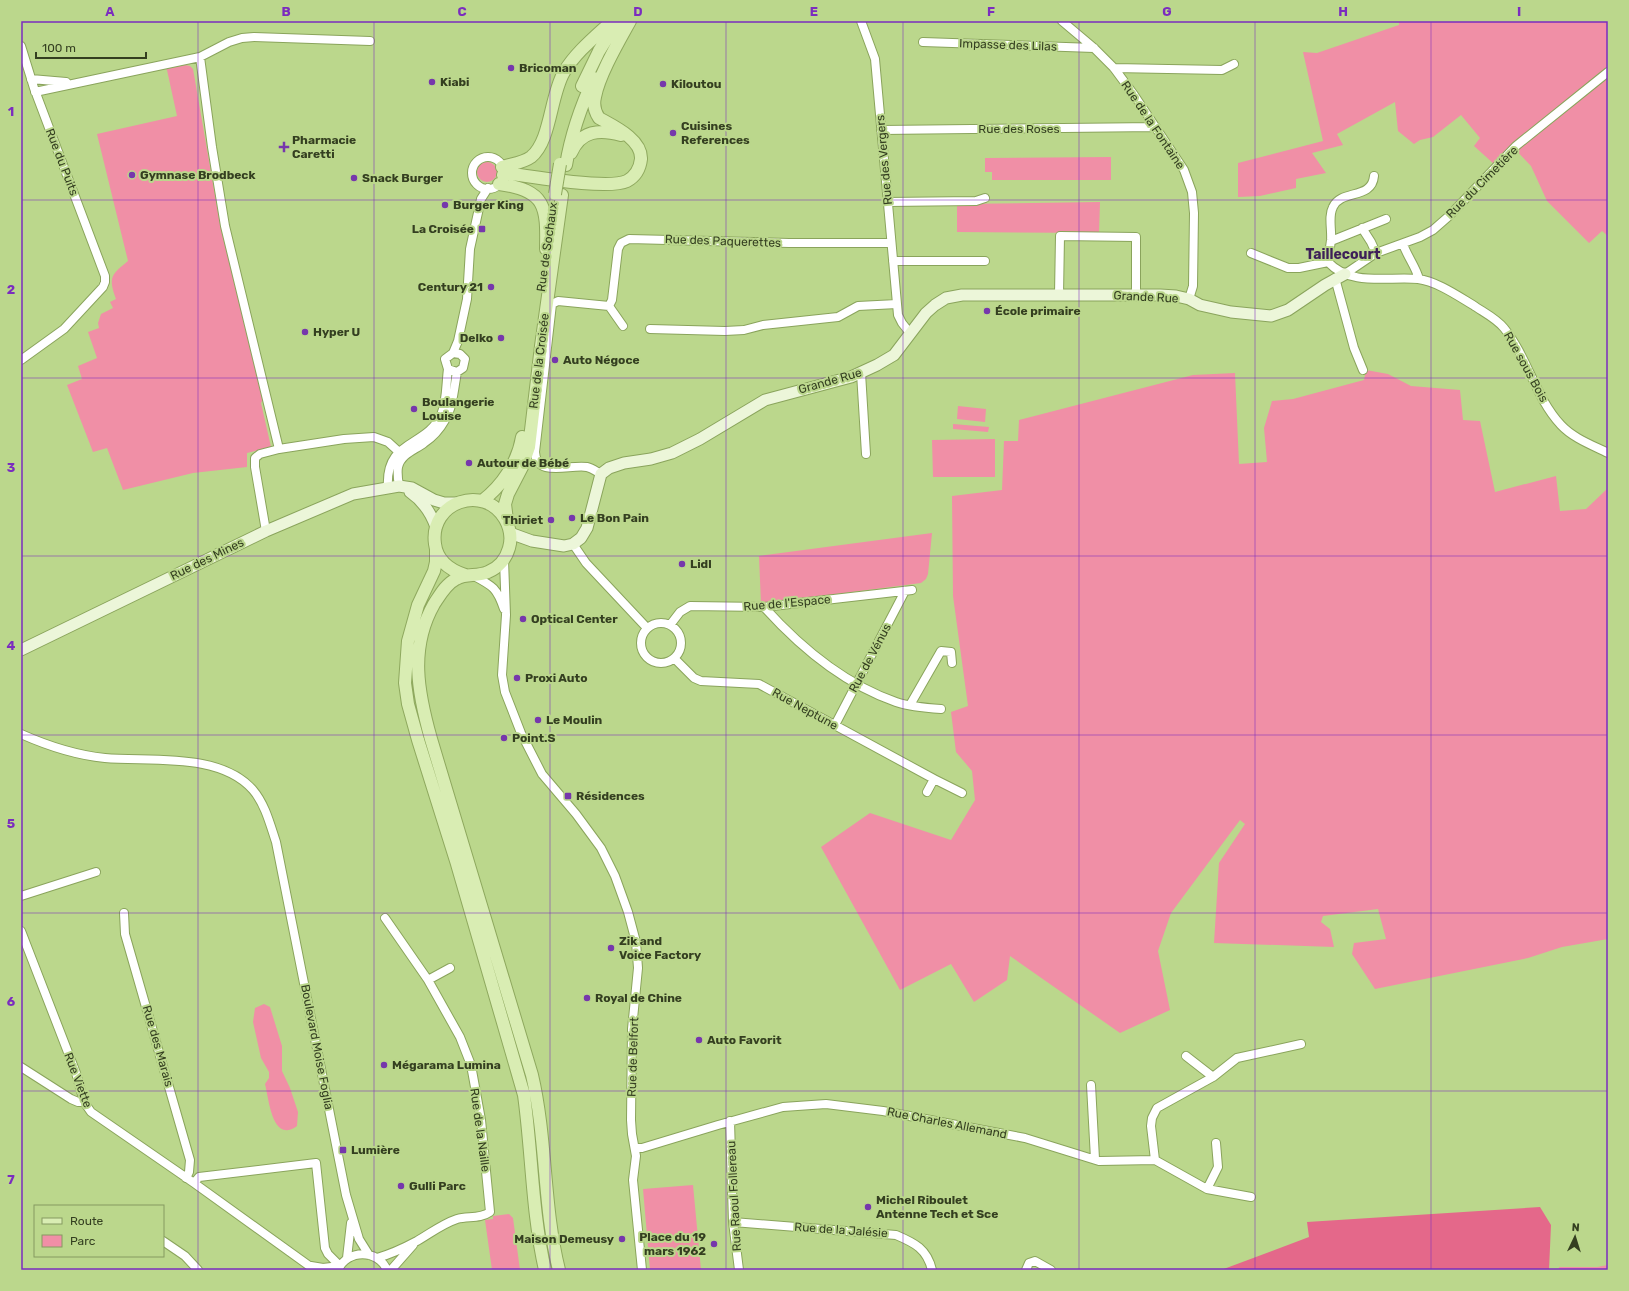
<svg xmlns="http://www.w3.org/2000/svg" width="1629" height="1291" font-family="Rubik,sans-serif">
<style>
.green{fill:#f08fa6}
.forest{fill:#e4688a}
.lines{fill:none;stroke-linecap:round;stroke-linejoin:round}
.street-casing{stroke:#8aa45c;stroke-width:10}
.secondary-casing{stroke:#8aa45c;stroke-width:13}
.primary-casing{stroke:#8ea85e;stroke-width:14}
.street{stroke:#fff;stroke-width:8}
.secondary{stroke:#ecf6d9;stroke-width:11}
.primary{stroke:#d9edb3;stroke-width:12}
.primary-bridge-casing{stroke:#8ea85e;stroke-width:14;stroke-linecap:butt}
.primary-bridge{stroke:#d9edb3;stroke-width:12}
.grid{fill:none;stroke:#7b2cbf;stroke-width:1;stroke-opacity:0.55}
.poi-dot{fill:#7637ac;stroke:#bbd78c;stroke-width:1.5}
.labels{text-anchor:middle;dominant-baseline:central;stroke-width:4;stroke-linejoin:round;paint-order:stroke}
.street-label{font-size:12px;fill:#343f20;stroke:#bbd78c}
.poi-label{font-size:12px;font-weight:bold;fill:#343f20;stroke:#bbd78c;text-anchor:start}
.quarter-label{font-size:14px;font-weight:bold;fill:#3d1f58;stroke:#bbd78c}
.neatline{fill:none;stroke:#7b2cbf;stroke-width:1.5}
.grid-label{font-size:13px;text-anchor:middle;font-weight:bold;fill:#7b2cbf}
</style>
<rect width="100%" height="100%" fill="#bbd78c"/>
<path class="green" d="M1399,21H1608V236L1602,231L1589,243L1547,201L1531,166L1511,145L1494,164L1474,146L1480,138L1461,115L1433,137L1420,140L1414,144L1398,131L1395,102L1337,134L1343,145L1312,153L1326,173L1296,179V188L1260,196L1238,197V163L1323,141L1303,52L1317,53L1399,25Z
M185,65L190,66L193,69L221,230L264,398L261,403L271,447L247,453V467L193,473L123,490L107,448L93,452L67,385L82,379L78,366L97,358L88,332L99,328L98,323L101,314L113,308L110,302L116,299C108,277 111,275 128,261L97,134L177,116L167,70L166,69Z
M1111,157V180H992V172H985V158Z
M477 172a10 10 0 1 1 20 0a10 10 0 1 1-20 0Z
M1100,202L1099,233L957,232V204Z
M1366,370L1388,374L1411,386L1460,390L1463,420L1480,421L1495,492L1556,476L1560,511L1586,509L1608,488V939L1562,947L1528,958L1375,989L1352,954L1354,943L1386,939L1378,909L1323,916L1321,922L1330,929L1334,947L1214,943L1219,863L1245,824L1240,820L1171,913L1158,951L1170,1010L1120,1033L1010,956L1007,980L974,1002L951,964L900,990L821,847L870,813L951,840L975,800L972,771L956,752L951,712L968,706L953,596L952,496L1002,490L1004,441H1018L1019,420L1193,375L1235,373L1239,464L1267,462L1264,428L1272,401L1293,399L1364,380Z
M958,406L986,409L985,422L957,419Z
M953,424L989,427L988,432L953,429Z
M995,439V477H933L932,440Z
M932,533L928,574L926,579L921,583L761,604L759,556Z
M264,1004L270,1007L282,1046V1071L290,1088L298,1112L297,1126C272,1144 269,1099 265,1084L269,1078V1072L261,1058L253,1022L255,1008Z
M693,1185L701,1270H650L643,1189Z
M509,1214L513,1218L520,1270H492L485,1220L493,1219V1216Z
M1608,1265V1270H1559V1267H1597Z"/>
<path class="forest" d="M1540,1207L1551,1225L1549,1270H1221L1309,1237L1307,1222Z"/>
<g class="lines">
<g class="street-casing">
<path id="street" d="M861,21L875,59L898,315L902,323L910,333
M1062,21L1094,48L1114,68L1134,95L1184,170L1192,192L1194,213L1193,286L1189,299
M923,42L1094,48
M21,46L34,88L105,276V282L103,287L64,329L21,360
M200,57L212,147L225,226L279,449L344,439L374,437L388,442L399,452
M1114,68L1222,70L1234,64
M31,79L66,82
M35,92L200,57L229,42L242,38L254,37L370,41
M881,130L1156,127
M472 173a16 16 0 1 1 32 0a16 16 0 1 1-32 0Z
M1374,176C1372,200 1341,189 1333,207C1328,216 1332,230 1331,240C1330,248 1329,254 1328,262C1351,287 1389,276 1418,279C1436,281 1458,296 1473,305C1483,312 1496,318 1504,328C1528,358 1535,397 1561,425C1573,438 1592,445 1608,453
M887,202L976,201L985,198
M1362,228L1371,242L1376,253
M1331,241L1386,219
M1403,244C1407,256 1416,267 1419,279
M1251,253L1288,268H1299L1328,262
M893,261H985
M1345,274L1376,253L1420,237L1433,230L1449,216L1516,146L1608,72
M1335,278L1354,348L1363,370
M1059,295L1060,236L1136,237V295
M609,306L612,300L618,249L621,243L629,239L789,243H891
M609,306L623,326
M650,329L725,331L744,330L763,325L838,317L858,306L897,304
M453,353L460,354L465,359L463,368L457,372L448,369L445,359L453,353L458,341L467,299L470,249L481,199L488,188
M861,373L866,454
M601,474C597,472 592,468 587,467C570,464 536,478 535,452L552,304L558,301L609,306
M399,486C398,480 397,473 398,467C401,454 415,450 424,443C433,437 440,429 445,420C453,407 454,388 457,372
M388,487C385,439 426,448 441,415C447,401 446,383 448,369
M266,531L255,467V458L260,454L279,449
M573,544L586,563L647,628
M504,560L506,615L502,675L505,692L521,733L542,774L576,814L601,848L615,876L628,912L636,942L638,968L632,1029L631,1120L632,1134L636,1156L633,1180L642,1270
M474,576C493,586 497,588 504,609
M764,607C801,648 844,684 896,702C911,707 926,708 941,709
M641 643a20 20 0 1 1 40 0a20 20 0 1 1-40 0Z
M670,625L680,612L690,606L764,607L912,590
M674,658L694,678L701,681L759,684L934,779
M910,705L941,651L951,652L952,663
M835,725L905,591
M21,734C48,746 75,755 105,758C150,762 220,752 253,790C265,804 270,824 276,842L346,1195L359,1239L369,1255
M927,792L934,779L962,793
M21,896L96,872
M124,913L125,934L190,1160L189,1172L186,1178
M21,931L76,1073L84,1102L91,1112L194,1183L315,1270
M428,980L450,968
M1186,1056L1213,1077
M21,1067L71,1099L78,1102H84
M1091,1085L1095,1159
M730,1121L733,1222L739,1270
M635,1148H642L718,1125L783,1107L826,1104L883,1111L1025,1138L1099,1161L1155,1160L1207,1189L1218,1167L1216,1143
M1155,1160L1151,1126L1152,1118L1157,1108L1213,1077L1237,1058L1301,1044
M194,1183L199,1177L316,1163L325,1248L328,1254L340,1266
M1207,1189L1251,1197
M733,1222L896,1235C915,1243 927,1249 932,1270
M163,1241L185,1256L198,1270
M347,1258L351,1223
M377,1258C391,1254 404,1248 417,1241C431,1233 442,1224 457,1219C468,1216 480,1219 490,1212L481,1120L471,1065L460,1037L428,980L385,918
M311,1266L323,1268L340,1266
M338,1270C347,1249 378,1249 387,1270
M391,1270L413,1245
M1026,1270L1029,1263L1035,1261L1051,1270"/>
</g>
<g class="secondary-casing">
<path id="secondary" d="M410,492C423,501 431,513 436,527
M510,533L532,541L564,546L573,544L581,538L587,528L601,474L609,468L624,463L651,459L672,453L700,439L765,400L851,377L877,365L894,355L926,313L935,305L946,298L962,295H1160L1176,296L1189,299L1200,305L1231,312L1271,316L1288,310L1325,285L1345,274
M21,650L266,531L353,494L399,486L412,488L434,500L444,503H456"/>
</g>
<g class="primary-casing">
<path id="primary" d="M582,86L599,51L617,22
M571,153C581,130 600,129 621,135
M566,165C571,135 581,106 594,78
M502,167C511,164 523,163 531,157C551,141 550,96 564,72C576,52 595,37 612,21
M503,175L512,174C535,177 608,190 627,181C636,176 640,168 641,159C642,139 613,126 599,118C595,112 593,105 595,97C599,75 619,41 630,21
M499,184C546,190 547,207 546,249
M482,501C502,486 518,462 522,437
M507,520L505,504L508,494L522,467L529,447L541,346L562,195
M436,549V562L434,571L418,605L408,641L405,683L408,704L418,740L457,864L524,1095C532,1153 532,1213 545,1270
M465,575C450,570 437,561 435,544C429,502 484,483 505,519C510,528 512,538 509,548C506,559 498,568 488,572C477,577 466,573 456,579C446,584 440,595 434,604C409,648 418,693 431,739L532,1075C547,1139 543,1206 559,1270"/>
</g>
<use href="#street" class="street"/>
<use href="#secondary" class="secondary"/>
<use href="#primary" class="primary"/>
<g class="primary-bridge-casing">
<path id="primary-bridge" d="M555,194L560,164"/>
</g>
<use href="#primary-bridge" class="primary-bridge"/>
</g>
<path class="grid" d="M198,21V1270M374,21V1270M550,21V1270M726,21V1270M903,21V1270M1079,21V1270M1255,21V1270M1431,21V1270M21,200H1608M21,378H1608M21,556H1608M21,735H1608M21,913H1608M21,1091H1608"/>
<g class="poi-dot">
<circle cx="511" cy="68" r="4"/>
<circle cx="432" cy="82" r="4"/>
<circle cx="663" cy="84" r="4"/>
<circle cx="673" cy="133" r="4"/>
<path d="M282 141h4v4h4v4h-4v4h-4v-4h-4v-4h4z"/>
<circle cx="132" cy="175" r="4"/>
<circle cx="354" cy="178" r="4"/>
<circle cx="445" cy="205" r="4"/>
<rect x="478" y="225" width="8" height="8" rx="2"/>
<circle cx="491" cy="287" r="4"/>
<circle cx="987" cy="311" r="4"/>
<circle cx="305" cy="332" r="4"/>
<circle cx="501" cy="338" r="4"/>
<circle cx="555" cy="360" r="4"/>
<circle cx="414" cy="409" r="4"/>
<circle cx="469" cy="463" r="4"/>
<circle cx="572" cy="518" r="4"/>
<circle cx="551" cy="520" r="4"/>
<circle cx="682" cy="564" r="4"/>
<circle cx="523" cy="619" r="4"/>
<circle cx="517" cy="678" r="4"/>
<circle cx="538" cy="720" r="4"/>
<circle cx="504" cy="738" r="4"/>
<rect x="564" y="792" width="8" height="8" rx="2"/>
<circle cx="611" cy="948" r="4"/>
<circle cx="587" cy="998" r="4"/>
<circle cx="699" cy="1040" r="4"/>
<circle cx="384" cy="1065" r="4"/>
<rect x="339" y="1146" width="8" height="8" rx="2"/>
<circle cx="401" cy="1186" r="4"/>
<circle cx="868" cy="1207" r="4"/>
<circle cx="622" cy="1239" r="4"/>
<circle cx="714" cy="1244" r="4"/>
</g>
<g class="labels">
<g class="street-label">
<text transform="translate(1008 45) rotate(2)">Impasse des Lilas</text>
<text transform="translate(1153 125) rotate(56)">Rue de la Fontaine</text>
<text x="1019" y="129">Rue des Roses</text>
<text transform="translate(884 160) rotate(-95)">Rue des Vergers</text>
<text transform="translate(62 162) rotate(69)">Rue du Puits</text>
<text transform="translate(1482 182) rotate(-45)">Rue du Cimetière</text>
<text transform="translate(723 241) rotate(2)">Rue des Paquerettes</text>
<text transform="translate(547 247) rotate(-82)">Rue de Sochaux</text>
<text transform="translate(1146 297) rotate(3)">Grande Rue</text>
<text transform="translate(539 361) rotate(-83)">Rue de la Croisée</text>
<text transform="translate(1526 367) rotate(61)">Rue sous Bois</text>
<text transform="translate(830 381) rotate(-16)">Grande Rue</text>
<text transform="translate(207 559) rotate(-26)">Rue des Mines</text>
<text transform="translate(787 603) rotate(-5)">Rue de l'Espace</text>
<text transform="translate(870 658) rotate(-62)">Rue de Vénus</text>
<text transform="translate(805 709) rotate(29)">Rue Neptune</text>
<text transform="translate(158 1046) rotate(74)">Rue des Marais</text>
<text transform="translate(317 1047) rotate(79)">Boulevard Moise Foglia</text>
<text transform="translate(633 1057) rotate(-88)">Rue de Belfort</text>
<text transform="translate(78 1080) rotate(69)">Rue Viette</text>
<text transform="translate(947 1123) rotate(11)">Rue Charles Allemand</text>
<text transform="translate(480 1130) rotate(82)">Rue de la Naille</text>
<text transform="translate(734 1196) rotate(-93)">Rue Raoul Follereau</text>
<text transform="translate(841 1230) rotate(4)">Rue de la Jalésie</text>
</g>
<g class="poi-label">
<text x="519" y="68">Bricoman</text>
<text x="440" y="82">Kiabi</text>
<text x="671" y="84">Kiloutou</text>
<text x="681" y="126">Cuisines<tspan x="681" dy="14">References</tspan></text>
<text x="292" y="140">Pharmacie<tspan x="292" dy="14">Caretti</tspan></text>
<text x="140" y="175">Gymnase Brodbeck</text>
<text x="362" y="178">Snack Burger</text>
<text x="453" y="205">Burger King</text>
<text x="474" y="229" text-anchor="end">La Croisée</text>
<text x="483" y="287" text-anchor="end">Century 21</text>
<text x="995" y="311">École primaire</text>
<text x="313" y="332">Hyper U</text>
<text x="493" y="338" text-anchor="end">Delko</text>
<text x="563" y="360">Auto Négoce</text>
<text x="422" y="402">Boulangerie<tspan x="422" dy="14">Louise</tspan></text>
<text x="477" y="463">Autour de Bébé</text>
<text x="580" y="518">Le Bon Pain</text>
<text x="543" y="520" text-anchor="end">Thiriet</text>
<text x="690" y="564">Lidl</text>
<text x="531" y="619">Optical Center</text>
<text x="525" y="678">Proxi Auto</text>
<text x="546" y="720">Le Moulin</text>
<text x="512" y="738">Point.S</text>
<text x="576" y="796">Résidences</text>
<text x="619" y="941">Zik and<tspan x="619" dy="14">Voice Factory</tspan></text>
<text x="595" y="998">Royal de Chine</text>
<text x="707" y="1040">Auto Favorit</text>
<text x="392" y="1065">Mégarama Lumina</text>
<text x="351" y="1150">Lumière</text>
<text x="409" y="1186">Gulli Parc</text>
<text x="876" y="1200">Michel Riboulet<tspan x="876" dy="14">Antenne Tech et Sce</tspan></text>
<text x="706" y="1237" text-anchor="end">Place du 19<tspan x="706" dy="14">mars 1962</tspan></text>
<text x="614" y="1239" text-anchor="end">Maison Demeusy</text>
</g>
<g class="quarter-label">
<text x="1343" y="254">Taillecourt</text>
</g>
</g>
<rect width="1629" height="1291" fill="none" stroke="#bbd78c" stroke-width="44"/>
<rect x="34" y="1205" width="130" height="52" fill="#bbd78c" stroke="#859a61"/>
<rect x="42" y="1218" width="20" height="6" fill="#d9edb3" stroke="#859a61"/>
<text x="70" y="1225" font-size="12" fill="#343f20">Route</text>
<rect x="42" y="1235" width="20" height="12" fill="#f08fa6" stroke="#859a61"/>
<text x="70" y="1245" font-size="12" fill="#343f20">Parc</text>
<g transform="translate(1575 1237) rotate(4)" stroke="#bbd78c" stroke-width="3" paint-order="stroke">
<path d="M0-3L7 15L0 10L-7 15Z" fill="#343f20"/>
<text y="-6" font-size="11" font-weight="bold" text-anchor="middle" fill="#343f20">N</text>
</g>
<path d="M36 52v6h110v-6" fill="none" stroke="#343f20" stroke-width="2"/>
<text x="42" y="52" font-size="12" fill="#343f20" stroke="#bbd78c" stroke-width="3" paint-order="stroke">100 m</text>
<rect x="22" y="22" width="1585" height="1247" class="neatline"/>
<g class="grid-label">
<text x="110" y="16">A</text>
<text x="286" y="16">B</text>
<text x="462" y="16">C</text>
<text x="638" y="16">D</text>
<text x="814" y="16">E</text>
<text x="991" y="16">F</text>
<text x="1167" y="16">G</text>
<text x="1343" y="16">H</text>
<text x="1519" y="16">I</text>
<text x="11" y="116">1</text>
<text x="11" y="294">2</text>
<text x="11" y="472">3</text>
<text x="11" y="650">4</text>
<text x="11" y="828">5</text>
<text x="11" y="1006">6</text>
<text x="11" y="1184">7</text>
</g>
</svg>
